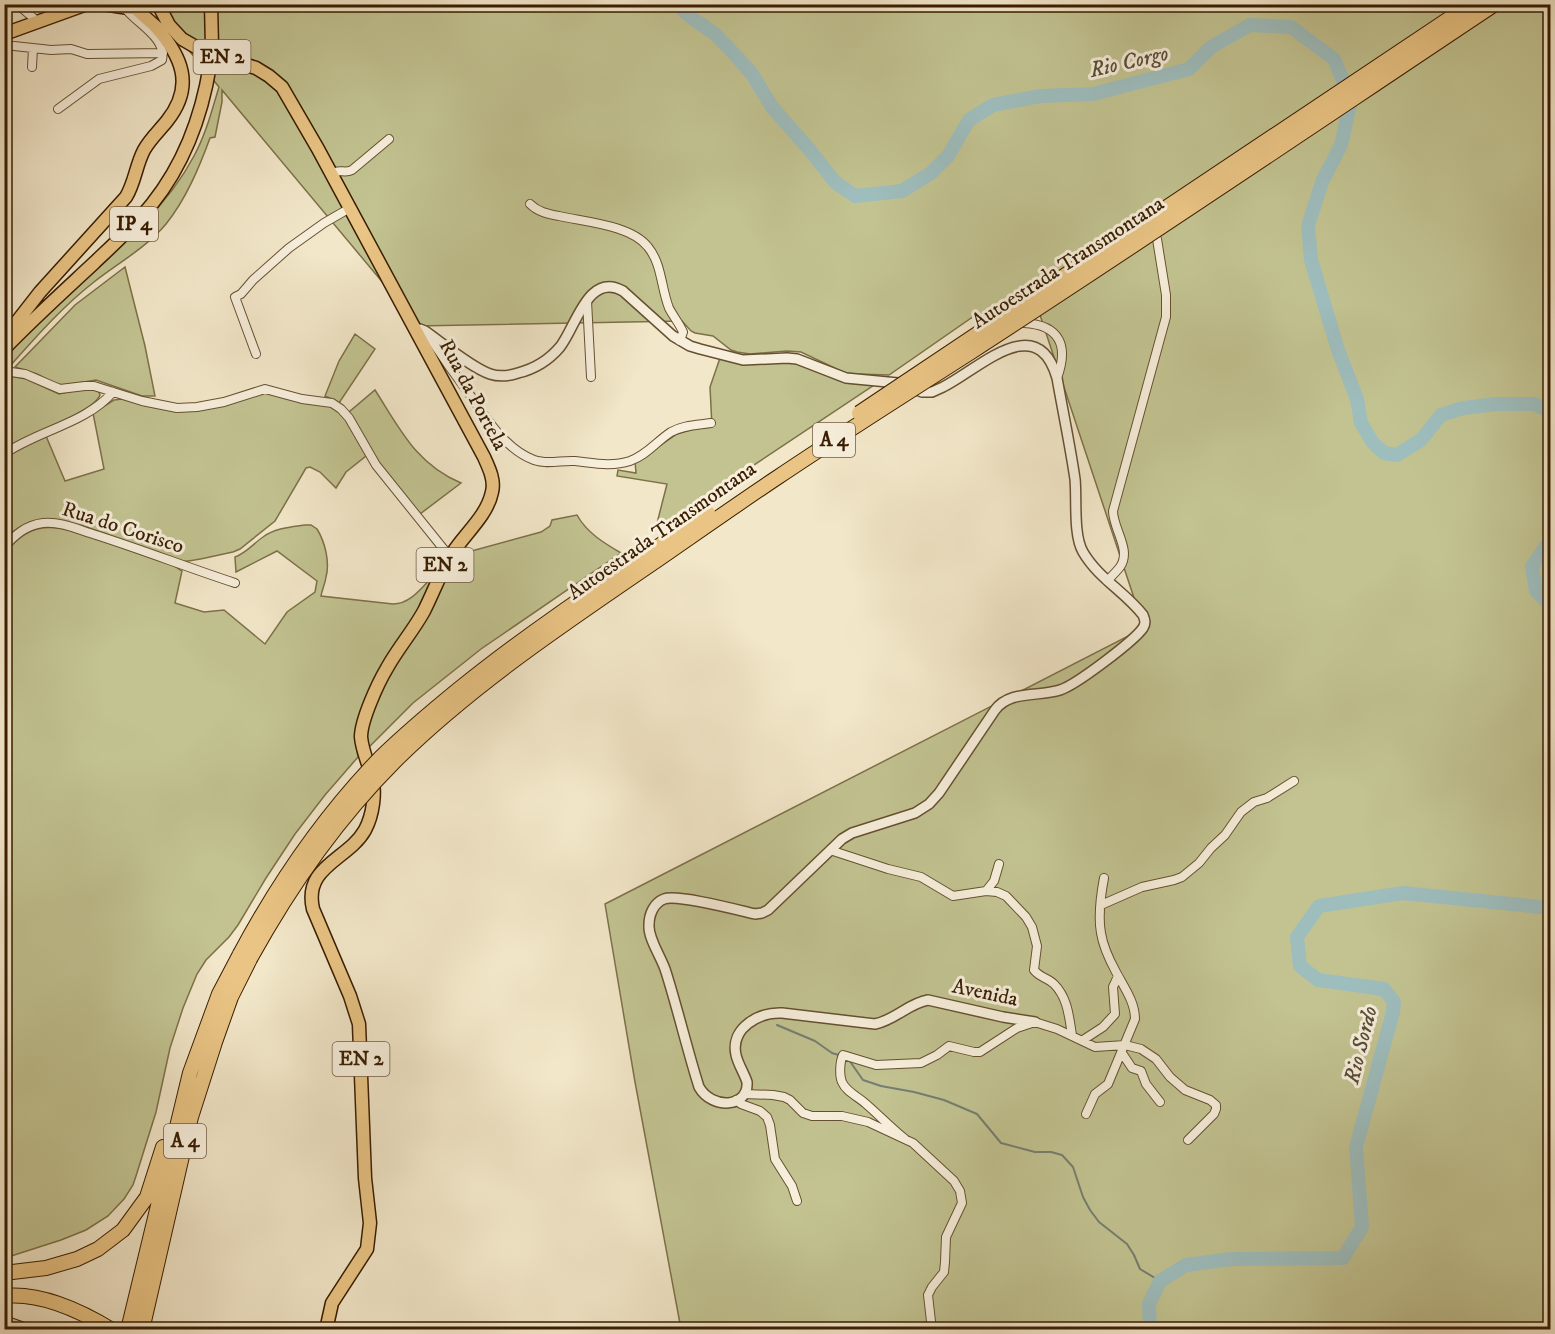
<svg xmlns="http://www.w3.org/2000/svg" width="1555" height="1334" font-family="'IM FELL DW Pica',serif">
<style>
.green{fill:#c2c391;stroke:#7d7048;stroke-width:1.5}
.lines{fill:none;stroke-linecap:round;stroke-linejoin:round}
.stream{stroke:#757e72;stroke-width:2}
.river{stroke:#9ebebe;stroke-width:14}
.minor-casing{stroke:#665032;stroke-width:10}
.tertiary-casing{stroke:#665032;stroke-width:12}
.primary-casing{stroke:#381d00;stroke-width:15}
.trunk-casing{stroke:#381d00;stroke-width:15}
.motorway-casing{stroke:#381d00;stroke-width:16}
.minor{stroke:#f7efdc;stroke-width:8}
.tertiary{stroke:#f7efdc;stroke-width:9}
.primary{stroke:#e9c484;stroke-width:12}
.trunk{stroke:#e9c484;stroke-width:12}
.motorway{stroke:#e9c484;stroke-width:14}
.trunk-bridge-casing{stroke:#381d00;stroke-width:15;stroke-linecap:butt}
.motorway-bridge-casing{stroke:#381d00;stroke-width:16;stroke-linecap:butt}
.trunk-bridge{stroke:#e9c484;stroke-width:12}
.motorway-bridge{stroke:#e9c484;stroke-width:14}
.labels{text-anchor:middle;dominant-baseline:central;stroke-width:6;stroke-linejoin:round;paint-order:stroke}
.shield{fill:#f7efdc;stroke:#715c42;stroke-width:1.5}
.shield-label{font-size:20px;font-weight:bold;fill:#381d00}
.street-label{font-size:21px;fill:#381d00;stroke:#f7efdc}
.water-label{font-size:22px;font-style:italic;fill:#574d39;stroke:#f7efdc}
</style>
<rect width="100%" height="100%" fill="#f2e7c9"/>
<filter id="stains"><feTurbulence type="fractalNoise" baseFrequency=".00333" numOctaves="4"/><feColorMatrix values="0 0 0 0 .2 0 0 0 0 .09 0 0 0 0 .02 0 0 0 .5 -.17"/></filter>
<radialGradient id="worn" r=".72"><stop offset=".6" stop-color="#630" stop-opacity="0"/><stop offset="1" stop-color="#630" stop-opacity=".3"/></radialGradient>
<path class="green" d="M158,5H1550V1329H681L635,1082L605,904L1144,628L1039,312L977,314L889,375L856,374L845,373L801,352L787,351L750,354L737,352L731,350L713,336L695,333L691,331L682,321L416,326L394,296L222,90V102L215,137L210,138C199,168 186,199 166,224C146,248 118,263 94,282C63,306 36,337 10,366H5V353C17,340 30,326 43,314C97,264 159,222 194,156C206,134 212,110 219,87L164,20Z
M125,267L145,346L155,396H142L96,380L65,385L56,384L37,374L15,367L75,305Z
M355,334L375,349L339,403L332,399L325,396L339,361Z
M720,358L732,362L748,363L794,362L823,372L835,379L846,383L874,385L655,531L667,484L617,476L618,470L636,473L635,461L649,453L677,434L694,429L712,427L710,387Z
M5,375L26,379L59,394L82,389L98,390L100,395C93,413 24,436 5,450Z
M375,390C400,429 416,464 461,483L420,514L375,461L349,412Z
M262,391L333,406L346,420L358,438L366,456L346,472L336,488L320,472L310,467L306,468L275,521L240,549L233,552C220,554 191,563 179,561C134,552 61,500 17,529C12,532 9,537 5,542V458L14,452L46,436L65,481L104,469L93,413L114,400L122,399L178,411L194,410Z
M577,515C587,533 604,543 621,553L481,649L413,703L367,749C363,709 393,668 412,634C428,605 443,577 461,549L464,552H468L541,532L550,526L552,520Z
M305,525H311L317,529C325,542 330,562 326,577C325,584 322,590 321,596L393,604C411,604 423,586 434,575L436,576L356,744L358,757L325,795L295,834L266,878L238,925L229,937L206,960L197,974L183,1008L170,1048L156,1112L136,1176L133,1185L124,1199L108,1216L86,1230L61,1240L5,1258L4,554C15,541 25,531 42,528C64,524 105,541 127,548C141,553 158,556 171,564C175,566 178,569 182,571L175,603L204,612L224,610L265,644L287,612L315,592L317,581L277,551L236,572L235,557C246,553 253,544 263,537C275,528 291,527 305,525Z"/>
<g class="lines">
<path class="stream" d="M777,1025L815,1041L832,1053L842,1056
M849,1060L863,1080L881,1086L914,1092L944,1100L977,1114L1001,1143L1035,1152H1051L1062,1155L1073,1167L1083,1197L1090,1210L1099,1222L1127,1244L1134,1255L1140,1269L1160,1281"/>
<path class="river" d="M676,4L692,18L715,34L737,57L752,74L772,107L809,149L835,182L855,196L902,191L931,173L948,156L969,120L993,105L1040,96L1093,94L1189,69L1211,47L1250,25L1291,27L1334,59L1351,100L1341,145L1322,182L1308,226L1311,260L1338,350L1357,399L1361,423L1373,443L1384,453L1397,455L1421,440L1441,415L1463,408L1497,404H1534L1550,411
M1550,543L1546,546L1532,567L1536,591L1550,604
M1150,1330L1149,1304L1160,1281L1186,1265L1231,1259L1343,1258L1362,1227L1356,1147L1393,1012L1394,1002L1384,989L1318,980L1300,966L1297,937L1319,906L1403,893L1550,908"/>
<g class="minor-casing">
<path id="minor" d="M17,4L37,21
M14,46L51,50L71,49L87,54L163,53
M32,67L33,48
M58,109L99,79L151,66L162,60C167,37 135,23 124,7
M331,174C339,168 344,174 352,170L389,139
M530,204C538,212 548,214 559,216C585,222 631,225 648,247C662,264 661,288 669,308C673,316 679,323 683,332L680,341
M587,301L591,377
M1024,323C1060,325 1069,346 1057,378
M428,335C441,355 455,375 470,395C487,419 505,449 534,460C548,465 561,460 575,461C594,463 611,467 630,461C647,455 657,441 671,432C683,425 698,425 711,423
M256,354L235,297L241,294L253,280L289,248L324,223L350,208
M4,371L25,374L60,389L85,386H94L142,401L177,408L197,407L224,402L265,389L302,399L332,403L341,409L349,418L376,465L450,557
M4,454C39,430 85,424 113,392
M4,547C15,535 26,525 43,523C61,521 79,530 96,535C143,550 189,568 235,583
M1107,581C1111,577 1116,572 1120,567C1132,550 1113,529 1113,511L1166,317V295L1157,239
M830,850L888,869L921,877L953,896L986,891L997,892L1006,896L1026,917L1032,927L1037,946L1034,970C1039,977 1048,978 1054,984C1068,998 1069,1017 1072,1035
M986,891L994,881L999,864
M1101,905L1142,887L1174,880L1182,877L1199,863L1211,848L1225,835L1241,812L1254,802L1267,798L1294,781
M1083,1040L1103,1027L1115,1014L1113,987L1118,976
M1122,1053L1132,1068L1141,1071L1146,1084L1160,1102
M744,1094L773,1095L784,1097L790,1100L803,1113L812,1116H842L868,1122L913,1143L954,1181L960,1191L962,1203L946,1237L945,1262L944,1272L932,1287L928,1295L932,1330
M736,1100L741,1104L760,1111L767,1117L770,1125L775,1159L792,1186L797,1201
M1086,1114L1095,1094L1108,1084L1135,1019C1135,1002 1124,987 1116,972C1110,961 1103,946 1101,933C1098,917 1101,894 1104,878
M905,1139C891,1128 880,1116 866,1104C859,1097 846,1092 842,1082C839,1075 840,1061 843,1055L876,1065L921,1063L937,1055L949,1046L974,1052H980L1017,1028L1035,1022L1041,1024L1057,1029L1095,1047L1125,1045L1141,1049L1156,1059L1170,1077L1185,1090L1210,1100L1216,1105V1109L1214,1114L1188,1140"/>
</g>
<g class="tertiary-casing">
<path id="tertiary" d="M416,331L420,329L425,331C442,343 472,368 490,374C499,377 509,376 518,373C534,369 549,360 560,347C576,327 588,271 623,291L673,336L690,346L700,349L743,360L787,358L797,359L846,378L898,383L922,392H932L943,387C979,369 1037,309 1057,378C1063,412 1070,445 1075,479C1077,498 1073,535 1083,552C1098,578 1125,592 1143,615C1145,620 1146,623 1143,628C1134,641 1076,685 1060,690C1038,697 1010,690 995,710L939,793L929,804L915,813L852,833L842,839L768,910L762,913L755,914C738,910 677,894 664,899C654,903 649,914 649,925C648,939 662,958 666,972C678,1010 687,1049 699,1087C712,1110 749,1108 747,1082C744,1073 738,1064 736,1055C730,1028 759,1012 782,1013L875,1024C895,1020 909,1003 928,1000L1003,1017L1035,1022"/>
</g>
<g class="primary-casing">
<path id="primary" d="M103,4C118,6 135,12 148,4
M158,4L169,25L182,39L201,50L256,68L269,76L282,87L318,149L484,457C489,468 495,480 492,492C487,517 462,536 450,557C440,574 433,593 424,611C413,631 398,648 387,668C378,683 361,720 361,737C362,750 368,763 372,776C376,793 373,815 365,830C348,860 303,866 313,909L350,996L359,1024L365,1178L370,1223L367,1249L332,1303L326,1330
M136,9L162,32
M4,34L87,4"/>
</g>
<g class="trunk-casing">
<path id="trunk" d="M211,4L212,47
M8,333L40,292L126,197C135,182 136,165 144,150C150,139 159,131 167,121C195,86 182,56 155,26
M4,349C33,319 64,291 94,263C114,244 135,225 152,204C184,164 202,115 210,65"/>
</g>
<g class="motorway-casing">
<path id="motorway" d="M4,1273L46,1268L77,1259L98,1249L123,1230L147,1197L163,1147
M4,1296C42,1292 81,1311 112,1330
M4,1323L24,1330
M128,1330L190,1073L219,994L240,954
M142,1330L191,1117L215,1042L231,997L250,959"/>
</g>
<use href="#minor" class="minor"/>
<use href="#tertiary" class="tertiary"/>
<use href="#primary" class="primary"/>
<use href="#trunk" class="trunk"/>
<use href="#motorway" class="motorway"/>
<g class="trunk-bridge-casing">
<path id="trunk-bridge" d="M204,63L206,45"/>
</g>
<g class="motorway-bridge-casing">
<path id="motorway-bridge" d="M859,413L1471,4
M240,954C278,883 324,816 380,758C405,734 432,711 459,689C538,625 624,570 708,513
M250,959C289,888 337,819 395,761C472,685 564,624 653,563C695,534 736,505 778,477C842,434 907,393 971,352C1147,238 1321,120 1495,4"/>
</g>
<use href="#trunk-bridge" class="trunk-bridge"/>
<use href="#motorway-bridge" class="motorway-bridge"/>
</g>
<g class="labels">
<g class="shield">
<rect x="193.5" y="40" width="57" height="34" rx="4.5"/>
<rect x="110" y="207" width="48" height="34" rx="4.5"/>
<rect x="813" y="423" width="42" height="34" rx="4.5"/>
<rect x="416.5" y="548" width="57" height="34" rx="4.5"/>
<rect x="332.5" y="1042" width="57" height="34" rx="4.5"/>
<rect x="164" y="1124" width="42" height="34" rx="4.5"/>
</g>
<g class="shield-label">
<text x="222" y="57">EN 2</text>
<text x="134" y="224">IP 4</text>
<text x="834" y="440">A 4</text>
<text x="445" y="565">EN 2</text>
<text x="361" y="1059">EN 2</text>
<text x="185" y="1141">A 4</text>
</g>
<g class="street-label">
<text transform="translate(1068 263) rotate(-33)">Autoestrada Transmontana</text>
<text transform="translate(473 395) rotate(62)">Rua da Portela</text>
<text transform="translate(123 528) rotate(18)">Rua do Corisco</text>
<text transform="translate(662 531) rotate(-35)">Autoestrada Transmontana</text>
<text transform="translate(985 993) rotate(12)">Avenida</text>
</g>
<g class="water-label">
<text transform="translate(1129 62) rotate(-13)">Rio Corgo</text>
<text transform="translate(1361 1045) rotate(-76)">Rio Sordo</text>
</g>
</g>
<rect width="1555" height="1334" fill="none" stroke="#f2e7c9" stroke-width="24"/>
<rect x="6" y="6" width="1543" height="1322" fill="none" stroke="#381d00" stroke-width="3"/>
<rect x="12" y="12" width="1531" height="1310" fill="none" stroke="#381d00" stroke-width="1.5"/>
<rect width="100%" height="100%" filter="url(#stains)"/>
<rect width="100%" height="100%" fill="url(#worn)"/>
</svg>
